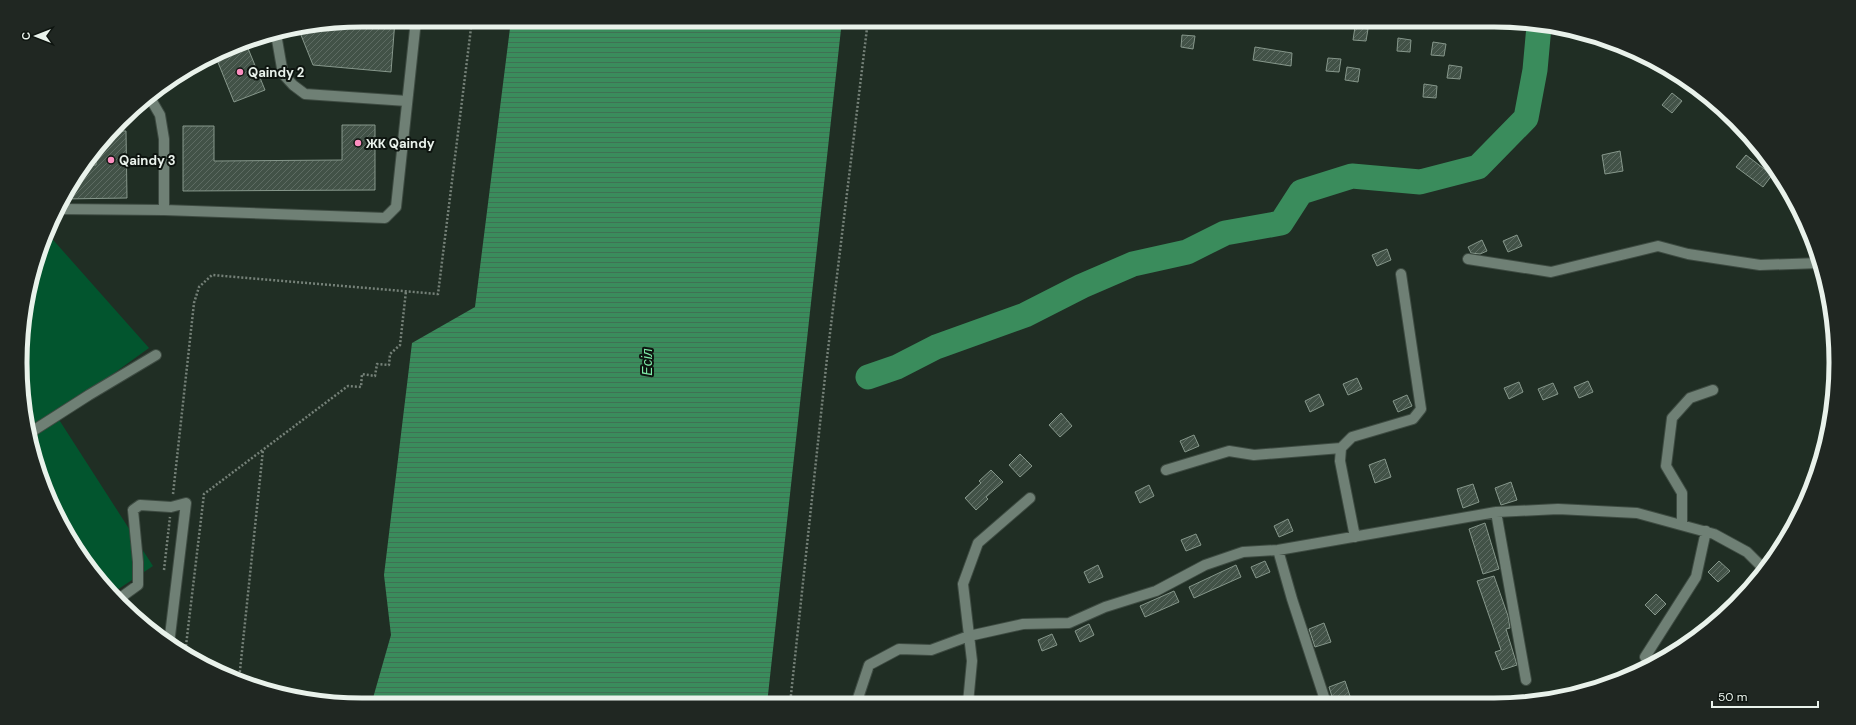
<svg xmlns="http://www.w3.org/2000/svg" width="1856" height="725" font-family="'DM Sans',sans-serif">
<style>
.garden{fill:#02552e}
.water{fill:url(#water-rules)}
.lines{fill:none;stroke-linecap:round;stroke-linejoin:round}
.river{stroke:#3a8c5c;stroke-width:25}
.building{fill:url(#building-hatch);stroke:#86978b}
.minor-casing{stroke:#3e4b42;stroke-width:12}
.path{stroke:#758178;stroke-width:2.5;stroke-dasharray:2 2;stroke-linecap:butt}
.minor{stroke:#6f8075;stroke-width:10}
.poi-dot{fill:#fd8ec0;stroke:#0e1510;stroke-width:1.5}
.labels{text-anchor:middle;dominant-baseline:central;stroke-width:4;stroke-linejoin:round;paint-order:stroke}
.poi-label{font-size:13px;font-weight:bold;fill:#e9f2eb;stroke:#0e1510;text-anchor:start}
.water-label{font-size:14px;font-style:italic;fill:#7feda9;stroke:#0e1510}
.rim{fill:none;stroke:#e9f2eb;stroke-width:5}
</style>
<defs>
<pattern id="water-rules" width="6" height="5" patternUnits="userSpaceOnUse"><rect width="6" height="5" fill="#3a8c5c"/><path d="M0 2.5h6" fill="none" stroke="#3f7153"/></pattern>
<pattern id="building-hatch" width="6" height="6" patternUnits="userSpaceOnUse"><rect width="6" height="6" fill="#425247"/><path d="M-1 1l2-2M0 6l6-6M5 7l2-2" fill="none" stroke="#5d6b62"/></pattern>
</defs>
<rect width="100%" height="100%" fill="#202e24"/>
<path class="garden" d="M47,233L149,348L56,415L153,566L114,592L78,553L46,493L27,430L23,318L38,253Z"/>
<path class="water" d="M511,20H842L767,704L371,705L391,635L384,575L412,343L475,307Z"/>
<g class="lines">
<path class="river" d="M868,377L897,367L936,347L1025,315L1082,286L1133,264L1187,252L1225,233L1281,223L1301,192L1352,176L1420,182L1478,167L1526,118L1535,70L1539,26"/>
</g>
<path class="building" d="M362,20H395L391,72L313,65L299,30Z
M1355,27L1368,29L1366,41L1353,40Z
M1182,35L1195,36L1193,49L1181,47Z
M1398,38L1411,40L1410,52L1397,51Z
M245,41L265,90L234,102L215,55Z
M1433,42L1446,44L1444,56L1431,55Z
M1255,47L1292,53L1291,66L1253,60Z
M1328,58L1341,59L1339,72L1326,71Z
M1449,65L1462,67L1460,79L1447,78Z
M1347,67L1360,69L1358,82L1345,80Z
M1424,84L1437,86L1436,98L1423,97Z
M1672,93L1682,101L1672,113L1662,105Z
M342,125H375V190L183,191V126H214V161L342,160Z
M115,131H126L127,198L63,199L66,191L87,165H96V155Z
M1620,151L1623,171L1605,174L1602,155Z
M1746,155L1772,175L1763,187L1736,167Z
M1517,235L1522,246L1508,252L1503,241Z
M1482,240L1487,251L1480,254L1471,253L1468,247Z
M1387,249L1391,260L1377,266L1372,255Z
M1357,378L1362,389L1348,395L1343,384Z
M1588,381L1593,392L1579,398L1574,387Z
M1519,382L1523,392L1509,399L1504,388Z
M1553,383L1558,394L1543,400L1538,389Z
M1319,394L1324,405L1310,412L1305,401Z
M1407,395L1412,406L1398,412L1393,401Z
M1061,413L1072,426L1060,437L1049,425Z
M1194,435L1199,446L1185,452L1180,441Z
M1020,454L1032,466L1020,477L1009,465Z
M1385,459L1391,477L1375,483L1369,465Z
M991,470L1003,482L986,497L988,499L976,510L965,498L981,483L979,481Z
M1511,482L1517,500L1501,505L1495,488Z
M1473,484L1479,502L1463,508L1457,489Z
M1149,485L1154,496L1140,503L1135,492Z
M1288,519L1293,531L1279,537L1274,526Z
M1485,523L1499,569L1483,574L1469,529Z
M1196,534L1201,545L1186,551L1181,540Z
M1265,561L1270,572L1256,578L1251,567Z
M1719,561L1730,571L1718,582L1708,572Z
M1098,565L1103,577L1089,583L1084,572Z
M1236,565L1241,577L1194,598L1189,587Z
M1494,576L1508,616L1510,628L1506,629L1517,665L1502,670L1495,652L1501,650L1477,581Z
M1174,591L1179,602L1145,617L1140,606Z
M1656,594L1666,604L1655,615L1645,605Z
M1324,623L1331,642L1315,647L1309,629Z
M1089,624L1094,635L1080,642L1075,631Z
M1052,634L1057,645L1042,651L1038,640Z
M1345,681L1351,699L1342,703H1334L1329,687Z"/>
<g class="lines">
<g class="minor-casing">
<path id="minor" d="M276,34L283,74L293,85L305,94L407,101
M149,96L160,115L164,139V210L385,218L396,207L416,20
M58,209L164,210
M1468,259L1551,272L1658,246L1688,254L1760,265L1820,263
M28,434L89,395L156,355
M1341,448L1340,461L1355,537
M1166,470L1229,451L1254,455L1341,448L1352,437L1413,419L1421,409L1401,274
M1496,512L1526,680
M1682,525V493L1666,466L1672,418L1690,398L1713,390
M1278,550L1292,599L1326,703
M120,598L138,585V562L133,510L140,505L171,507L186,503L169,644
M1645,657L1696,577L1706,531
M968,703L972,661L963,584L978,543L1030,498
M856,704L869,665L899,649L931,650L969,636L1023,624L1069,623L1105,607L1156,591L1205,565L1243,552L1278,550L1496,512L1558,509L1637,513L1714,534L1747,552L1764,569"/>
</g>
<path class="path" d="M173,494L194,303L199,287L212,275L438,294L472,20
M164,570L170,517
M185,654L204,494L348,386L361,387L362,374L375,376L377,364L389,365L390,354L400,345L406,291
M239,680L263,450
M790,704L827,358L868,20"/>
<use href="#minor" class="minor"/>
</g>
<g class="poi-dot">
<circle cx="240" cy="72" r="4"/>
<circle cx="358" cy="143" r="4"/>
<circle cx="111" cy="160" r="4"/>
</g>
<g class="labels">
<g class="poi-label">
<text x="248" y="72">Qaindy 2</text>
<text x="366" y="143">ЖК Qaindy</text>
<text x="119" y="160">Qaindy 3</text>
</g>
<g class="water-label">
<text transform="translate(647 362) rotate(-90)">Есіл</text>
</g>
</g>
<path d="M0 0H1856V725H0ZM362 27H1494A335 335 0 0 1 1829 362V363A335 335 0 0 1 1494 698H362A335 335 0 0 1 27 363V362A335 335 0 0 1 362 27Z" fill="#202722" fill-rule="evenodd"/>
<path class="rim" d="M362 27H1494A335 335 0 0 1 1829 362V363A335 335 0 0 1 1494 698H362A335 335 0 0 1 27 363V362A335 335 0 0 1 362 27Z"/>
<g transform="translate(36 36) rotate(270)" stroke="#0e1510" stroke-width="3" paint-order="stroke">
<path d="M0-3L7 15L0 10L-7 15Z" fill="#e9f2eb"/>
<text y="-6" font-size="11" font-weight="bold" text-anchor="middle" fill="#e9f2eb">С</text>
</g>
<path d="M1712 701v6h106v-6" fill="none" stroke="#e9f2eb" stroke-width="2"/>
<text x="1718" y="701" font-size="12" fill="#e9f2eb" stroke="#0e1510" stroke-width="3" paint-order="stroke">50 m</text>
</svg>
